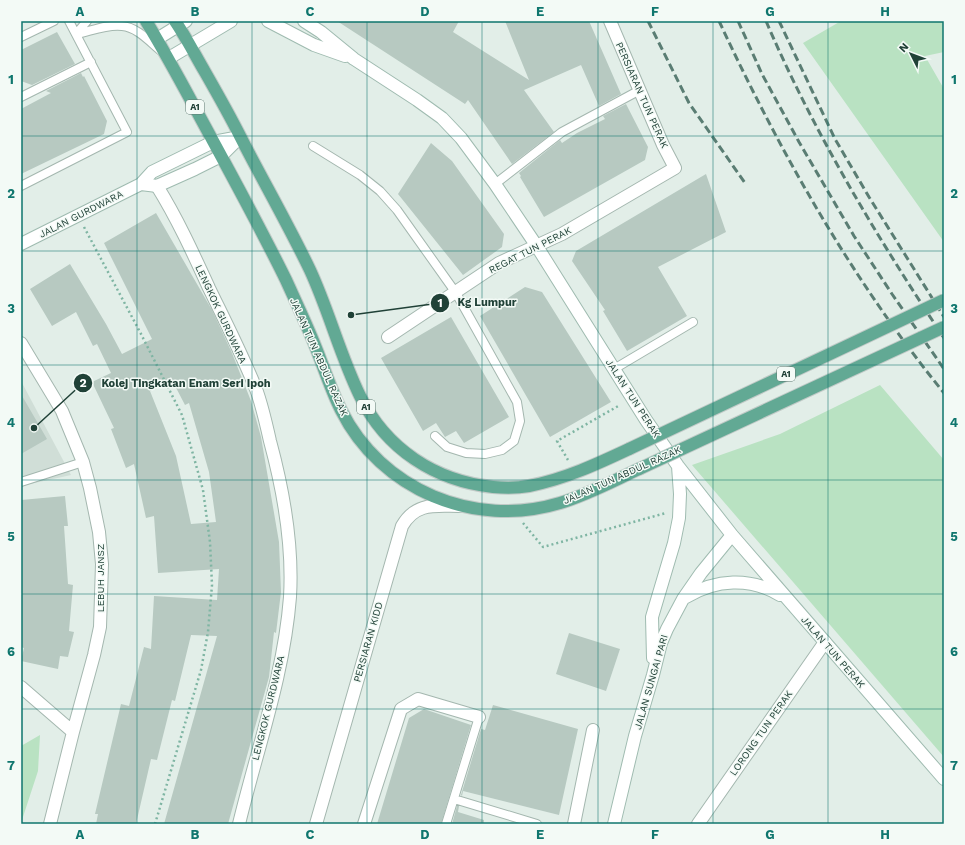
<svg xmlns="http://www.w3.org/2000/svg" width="965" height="845" font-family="'Work Sans',sans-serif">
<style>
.built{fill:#d0ded7}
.green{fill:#b9e2c2}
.building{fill:#b7c9c1;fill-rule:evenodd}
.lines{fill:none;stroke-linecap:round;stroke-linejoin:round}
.lane-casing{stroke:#a4b7af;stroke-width:10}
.street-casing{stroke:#a4b7af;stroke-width:14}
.secondary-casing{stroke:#9fbbb0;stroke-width:14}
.primary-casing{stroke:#c1cac7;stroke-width:14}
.path{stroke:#7fb5a3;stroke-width:2.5;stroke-dasharray:2 3;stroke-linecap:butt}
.lane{stroke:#fff;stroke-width:8}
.street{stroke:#fff;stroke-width:12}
.secondary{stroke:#fff;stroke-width:12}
.primary{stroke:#62a994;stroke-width:12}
.rail{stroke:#5a7d73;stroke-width:3;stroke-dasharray:8 4;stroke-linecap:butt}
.primary-bridge-casing{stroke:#c1cac7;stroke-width:14;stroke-linecap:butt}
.primary-bridge{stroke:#62a994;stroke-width:12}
.grid{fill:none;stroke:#0f766e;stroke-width:1;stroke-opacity:0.55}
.labels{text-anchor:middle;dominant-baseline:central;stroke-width:3;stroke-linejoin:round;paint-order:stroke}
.shield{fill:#f3faf6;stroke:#5f7870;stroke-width:1}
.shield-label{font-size:9px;font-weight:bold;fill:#204137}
.street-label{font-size:10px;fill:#204137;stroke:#f3faf6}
.leader{fill:none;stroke:#204137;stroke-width:1.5}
.callout-dot{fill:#204137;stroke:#f3faf6;stroke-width:1.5}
.mark-label{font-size:12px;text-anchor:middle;font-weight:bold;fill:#fff}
.callout-label{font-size:11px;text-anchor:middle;font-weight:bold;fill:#204137;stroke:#f3faf6;stroke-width:3;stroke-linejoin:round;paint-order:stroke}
.neatline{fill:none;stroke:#0f766e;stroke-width:1.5}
.grid-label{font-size:13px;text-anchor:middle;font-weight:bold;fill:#0f766e}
</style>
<rect width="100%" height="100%" fill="#e2eee8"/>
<path class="built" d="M21,381L71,475L21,486Z"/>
<path class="green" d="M841,21H944V52L925,56L944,89V242L803,43Z
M880,385L944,460V757L692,465L780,434Z
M40,735L38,771L21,823V746Z"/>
<path class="building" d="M337,21H459L453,32L529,80L505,21H589L621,94L599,106L581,65L524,90L554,132L512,164L468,100L465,104Z
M57,32L75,64L32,85L21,81V50Z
M81,73L83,77L84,76L107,121L104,134L21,174V109L51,93L46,91Z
M626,104L648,147L645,160L544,217L520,177L521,176L519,173L560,140L562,143L577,133L605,119L603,116Z
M431,143L452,161L504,234L502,247L463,275L398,194Z
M706,174L726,232L658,267L687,316L627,351L603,311L605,310L572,261L576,251Z
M156,213L212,310L232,353L251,401L261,437L279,542L281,592L276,633L274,632L269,677L228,824H164L217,636L191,635L175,701L172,700L157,760L151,759L136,824H96L98,814H95L121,704L129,706L144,647L151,649L154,596L217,600L219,569L158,573L154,516L146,518L134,464L126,468L111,429L114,428L92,382L111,373L97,344L93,346L76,312L52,326L30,289L70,264L106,324L122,354L152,339L104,243ZM172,380L185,405L189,403L209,472L216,522L191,524L176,456L150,391Z
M525,287L542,292L611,402L550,437L480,316Z
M451,317L509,417L464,443L456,431L445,437L436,423L423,431L381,358Z
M21,394L47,439L21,454Z
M65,496L68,526H64L68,584L73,585L69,631L74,632L68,657L60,656L58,669L21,661L24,648L21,647V500Z
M569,633L620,649L606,691L556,674Z
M493,705L578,729L559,815L463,791L462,796L461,795L481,729L485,730Z
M424,709L471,725L441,824H377L409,718Z
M457,806H459L458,812L484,820V824H452Z"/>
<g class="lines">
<g class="lane-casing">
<path id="lane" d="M76,34C91,31 107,24 122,26C137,27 150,42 161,51
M76,34L87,21
M21,37L54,21
M21,97L91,62
M313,146L360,175L380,191L397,210L456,293L517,402L520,421L514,441L502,450L485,454L466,453L447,447L435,436
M495,184L562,132L640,90
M21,186L127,132L69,21
M614,369L693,322
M21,482L83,462
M454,799L537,824
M446,824L479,717"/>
</g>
<g class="street-casing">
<path id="street" d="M157,186C177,218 193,253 209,288C225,321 242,354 256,389C262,405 266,423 270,441C283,489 293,547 290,597C284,675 257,749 239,824
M388,337L499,263L562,234L675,168L663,145L610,21
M21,343L62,411L83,462L90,488L99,532L102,564L100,627L94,655L73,732L50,824
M21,687L73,732
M316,824L402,526C416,502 435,506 459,506
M364,824L401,709L418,699L479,717
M574,824L593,730
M698,824L825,642"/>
</g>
<g class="secondary-casing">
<path id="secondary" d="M268,21L314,45L345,56
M304,21L321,32L354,59L417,100L442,118L461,138L495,184L536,245L646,420L678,466L732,535L944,779
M157,39L186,21
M169,58L231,21
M141,184L157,186L195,169L221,156L240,137
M21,244L141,184L152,172L213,142L240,137
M686,597C716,579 750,577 780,595
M653,658L652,617L674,543L679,518L680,494L678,466
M614,824L635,736L653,675L661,643L667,629L683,599L701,573L732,535"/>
</g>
<g class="primary-casing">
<path id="primary" d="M146,21C170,60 191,101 213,141C238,187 263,233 286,280C296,302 307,325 316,348C324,368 331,390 341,410C381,490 474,529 560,503C587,495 613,481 639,469
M175,21C186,37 195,55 205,72C217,93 229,114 240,136C263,181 288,224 310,270C329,311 340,355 360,396C386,449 435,481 493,487C505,488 518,488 529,486C565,479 597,464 629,449"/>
</g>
<path class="path" d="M84,227L140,332L182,415L203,490L210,542L212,585L208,632L201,670L155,824
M568,460L557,441L620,405
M523,523L543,547L666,513"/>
<use href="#lane" class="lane"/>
<use href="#street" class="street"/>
<use href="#secondary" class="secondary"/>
<use href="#primary" class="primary"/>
<path class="rail" d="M648,21L689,103L745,183
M719,21C780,152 852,280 944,393
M738,21L762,74L799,142L854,236L892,294L944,369
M766,21C814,133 877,237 944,338
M779,21L835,139L869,197L944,317"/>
<g class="primary-bridge-casing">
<path id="primary-bridge" d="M629,449L944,300
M639,469L944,327"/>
</g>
<use href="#primary-bridge" class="primary-bridge"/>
</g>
<path class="grid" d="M137,21V824M252,21V824M367,21V824M482,21V824M598,21V824M713,21V824M828,21V824M21,136H944M21,251H944M21,365H944M21,480H944M21,594H944M21,709H944"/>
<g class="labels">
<g class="shield">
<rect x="186" y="100" width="18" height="14" rx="3"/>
<rect x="777" y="367" width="18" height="14" rx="3"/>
<rect x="357" y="400" width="18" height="14" rx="3"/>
</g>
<g class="shield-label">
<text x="195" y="107">A1</text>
<text x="786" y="374">A1</text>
<text x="366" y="407">A1</text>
</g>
<g class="street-label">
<text transform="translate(642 95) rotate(66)">PERSIARAN TUN PERAK</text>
<text transform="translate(81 214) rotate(-27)">JALAN GURDWARA</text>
<text transform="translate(530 250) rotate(-27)">REGAT TUN PERAK</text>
<text transform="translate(221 314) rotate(65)">LENGKOK GURDWARA</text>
<text transform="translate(319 357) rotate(66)">JALAN TUN ABDUL RAZAK</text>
<text transform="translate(633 398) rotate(57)">JALAN TUN PERAK</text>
<text transform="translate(622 475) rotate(-24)">JALAN TUN ABDUL RAZAK</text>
<text transform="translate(100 578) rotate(-90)">LEBUH JANSZ</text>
<text transform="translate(368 642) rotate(-74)">PERSIARAN KIDD</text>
<text transform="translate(833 652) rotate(49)">JALAN TUN PERAK</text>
<text transform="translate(651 682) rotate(-74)">JALAN SUNGAI PARI</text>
<text transform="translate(268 708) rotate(-76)">LENGKOK GURDWARA</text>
<text transform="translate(761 733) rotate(-55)">LORONG TUN PERAK</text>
</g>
</g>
<path class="leader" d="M351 315L440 303M34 428L83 383"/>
<g class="callout-dot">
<circle cx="351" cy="315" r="4"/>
<circle cx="34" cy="428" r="4"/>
<circle cx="440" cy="303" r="10"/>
<circle cx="83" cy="383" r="10"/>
</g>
<g class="mark-label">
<text x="440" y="307">1</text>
<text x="83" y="387">2</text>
</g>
<g class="callout-label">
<text x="487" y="306">Kg Lumpur</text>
<text x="186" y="387">Kolej Tingkatan Enam Seri Ipoh</text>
</g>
<rect width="965" height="845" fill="none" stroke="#f3faf6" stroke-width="44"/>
<g transform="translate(911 54) rotate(312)" stroke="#f3faf6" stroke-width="3" paint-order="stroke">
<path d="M0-3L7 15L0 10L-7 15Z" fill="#204137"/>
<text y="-6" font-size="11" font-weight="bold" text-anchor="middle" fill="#204137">N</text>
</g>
<rect x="22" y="22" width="921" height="801" class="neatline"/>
<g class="grid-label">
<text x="80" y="16">A</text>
<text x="195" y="16">B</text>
<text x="310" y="16">C</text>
<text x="425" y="16">D</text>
<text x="540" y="16">E</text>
<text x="655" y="16">F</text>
<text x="770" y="16">G</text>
<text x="885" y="16">H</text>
<text x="11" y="84">1</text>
<text x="954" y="84">1</text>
<text x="11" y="198">2</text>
<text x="954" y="198">2</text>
<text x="11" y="313">3</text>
<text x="954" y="313">3</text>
<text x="11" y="427">4</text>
<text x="954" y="427">4</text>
<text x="11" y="541">5</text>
<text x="954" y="541">5</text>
<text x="11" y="656">6</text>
<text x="954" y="656">6</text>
<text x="11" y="770">7</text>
<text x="954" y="770">7</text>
<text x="80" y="839">A</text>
<text x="195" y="839">B</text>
<text x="310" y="839">C</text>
<text x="425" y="839">D</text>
<text x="540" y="839">E</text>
<text x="655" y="839">F</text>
<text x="770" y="839">G</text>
<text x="885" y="839">H</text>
</g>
</svg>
